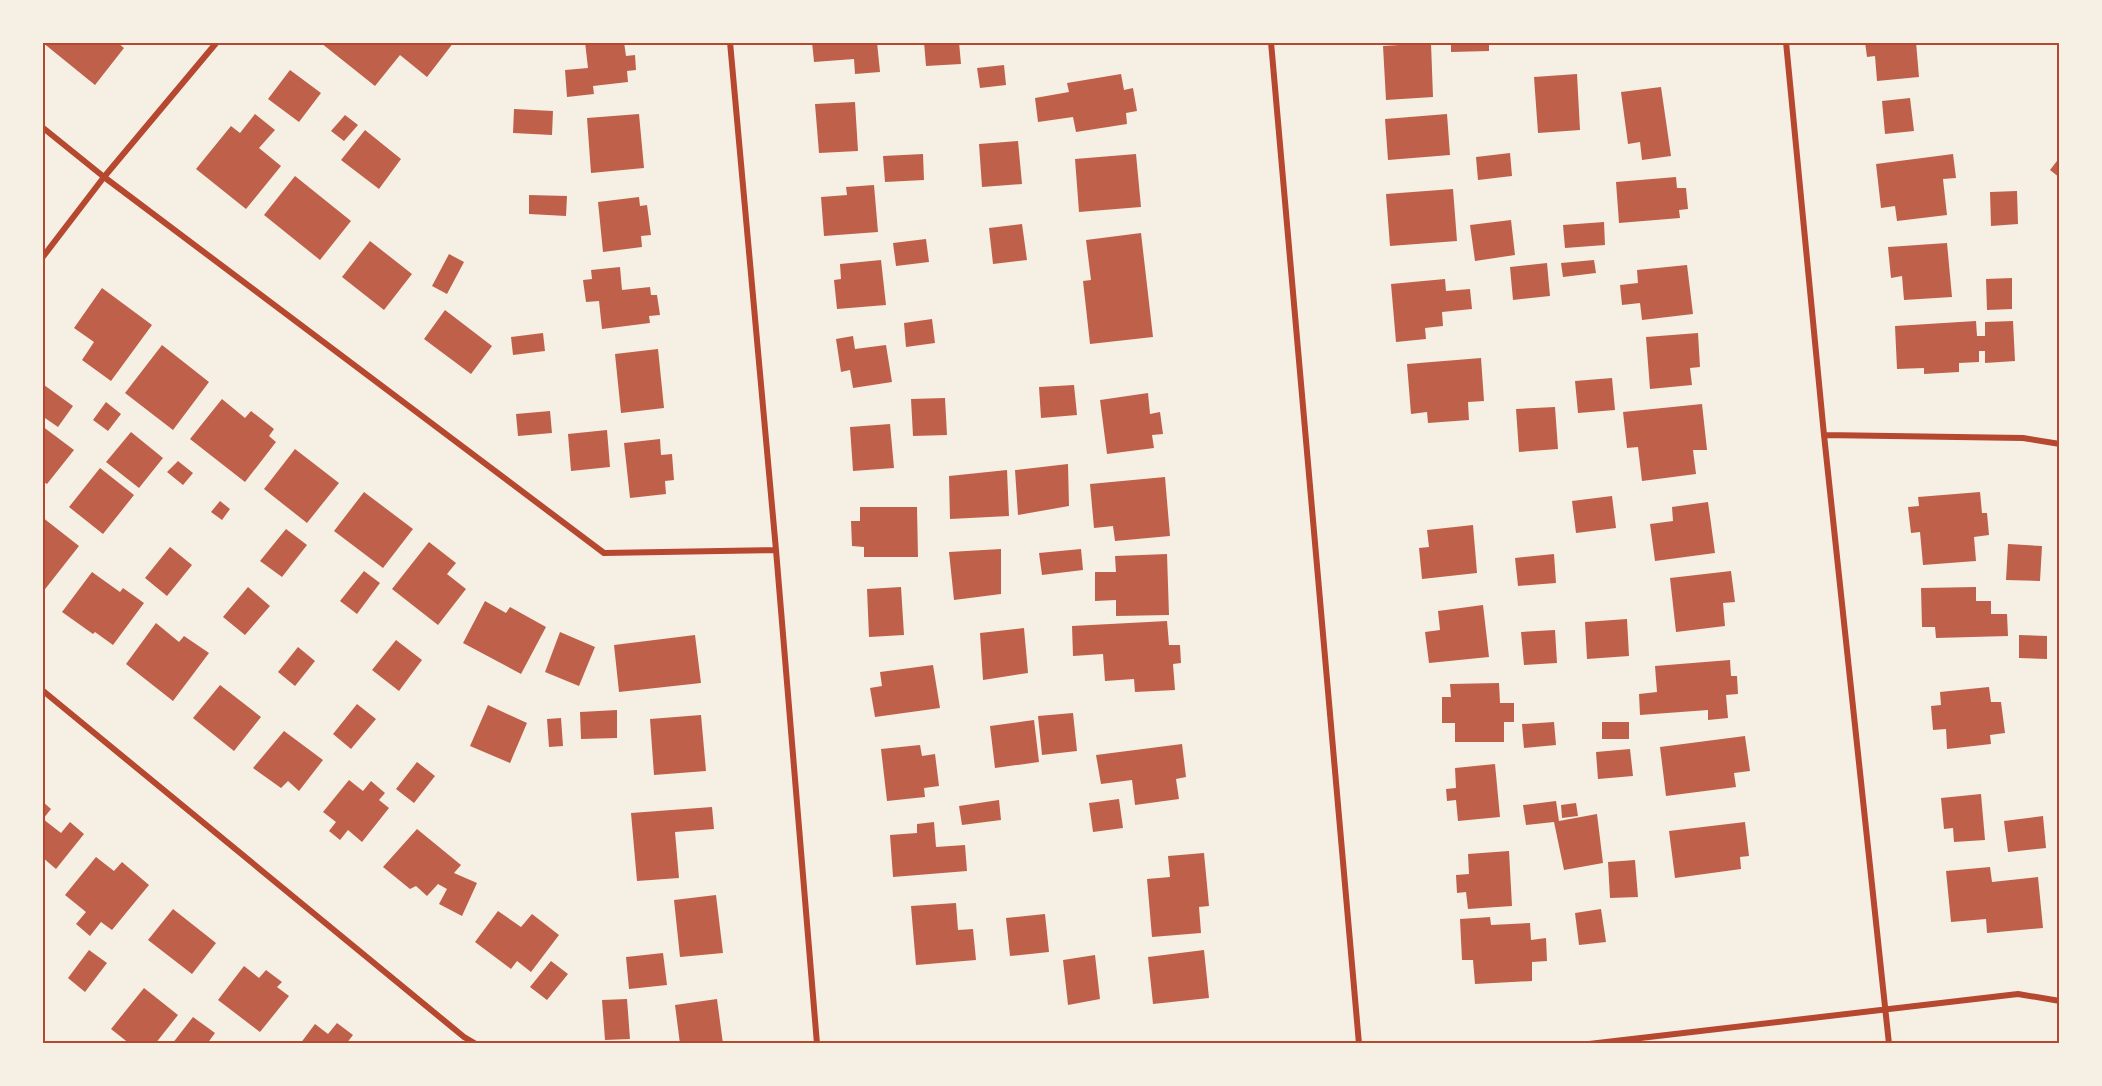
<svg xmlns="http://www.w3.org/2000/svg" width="2102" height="1086" font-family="'Sofia Sans Condensed',sans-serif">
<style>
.building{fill:#bf614a}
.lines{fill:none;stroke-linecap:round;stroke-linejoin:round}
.minor{stroke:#b5482f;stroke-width:6}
.neatline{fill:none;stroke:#b5482f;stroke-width:2}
</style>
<rect width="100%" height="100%" fill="#f6efe4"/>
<path class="building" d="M42,42H117L124,48L95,85Z
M322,42H454L427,77L400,55L375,86L321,43Z
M585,42H624L626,56L635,55L636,70L627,71L628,82L593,86L594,94L567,97L565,70L588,68Z
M812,42H877L880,72L855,74L854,59L814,62Z
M924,42H959L961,64L926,66Z
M1451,42H1489V51L1451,52Z
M1865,42H1916L1919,77L1877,81L1875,56L1867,57Z
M1431,43L1433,97L1386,100L1383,46Z
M1004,65L1006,85L980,88L977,68Z
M290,70L321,93L299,122L268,99Z
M1121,74L1124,90L1133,88L1137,111L1126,113L1127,124L1076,132L1073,117L1038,122L1035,98L1069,92L1067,83Z
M1577,74L1580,130L1538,133L1534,77Z
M1661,87L1671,156L1642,160L1640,142L1628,144L1621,92Z
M1910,98L1914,131L1885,134L1882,101Z
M855,102L858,151L819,153L815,104Z
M514,109L553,111L552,135L513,133Z
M255,114L275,130L259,148L281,166L246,209L196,169L231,126L240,133Z
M639,114L644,168L591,173L587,118Z
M1447,114L1450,155L1388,160L1385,119Z
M345,115L358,125L344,141L331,131Z
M365,130L401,159L379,189L341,160Z
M1018,141L1022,184L982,187L979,144Z
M1510,153L1512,176L1478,180L1476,157Z
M923,154L924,180L885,182L883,156Z
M1136,154L1141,207L1079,212L1075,159Z
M1953,154L1956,178L1943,179L1947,215L1897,221L1895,206L1881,208L1876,164Z
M2060,157V178L2050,170Z
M295,176L351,221L320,260L264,215Z
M1676,177L1677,188H1686L1688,209L1679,210L1680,218L1619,223L1616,182Z
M874,185L878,232L824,236L821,197L847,195L846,187Z
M1453,189L1457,241L1390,246L1386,194Z
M2017,191L2018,224L1991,226L1990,192Z
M529,195L567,196L566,216L529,214Z
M639,197L640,206L647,205L651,235L641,236L642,247L603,252L598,202Z
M1511,220L1515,255L1475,261L1470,225Z
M1604,222L1605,245L1565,248L1563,225Z
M1022,224L1027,260L993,264L989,228Z
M1141,233L1153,337L1090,344L1083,281L1091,280L1086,240Z
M926,239L929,262L896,266L893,243Z
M370,241L412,274L384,310L342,277Z
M1947,243L1952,297L1904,300L1902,276L1891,278L1888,247Z
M449,254L464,262L447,294L432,286Z
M881,260L886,305L837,309L834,280L841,279L840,264Z
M1594,260L1596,273L1563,277L1561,263Z
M1547,263L1550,296L1513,300L1510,267Z
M1687,265L1693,314L1642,320L1640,303L1622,305L1620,285L1638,283L1637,270Z
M620,267L622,290L650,287L651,295H657L660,315L649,316L650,323L602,329L599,301L586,302L583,280L592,279L591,270Z
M2012,278V309L1987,310L1986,279Z
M1445,279L1446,291L1470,289L1472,309L1442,312L1443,326L1425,328L1426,339L1396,342L1391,284Z
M102,288L152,325L111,381L82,360L94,342L74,328Z
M445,310L492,346L471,374L424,339Z
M932,319L935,343L906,347L904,323Z
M1976,321L1977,336H1985V322L2013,321L2015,361L1985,363V351H1979V362L1959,363V372L1924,374V368L1897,369L1895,326Z
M543,333L545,351L513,355L511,337Z
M1698,333L1700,367L1690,368L1692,385L1650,389L1646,337Z
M853,336L855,349L886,345L892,382L853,388L850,370L841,372L836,339Z
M162,345L209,382L173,430L125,393Z
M658,349L664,408L621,413L615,354Z
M1481,358L1484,401L1468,402L1469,420L1428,423L1427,412L1411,414L1407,364Z
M1612,378L1615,410L1578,413L1575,381Z
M44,385L73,406L58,427L42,416V389Z
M1074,385L1077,415L1041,418L1039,387Z
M1148,393L1150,414L1160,412L1163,434L1152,435L1154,448L1107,454L1100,400Z
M945,398L947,435L913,436L911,399Z
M222,399L245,418L251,411L274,429L269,436L276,442L245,482L190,439Z
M106,402L121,414L108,431L93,420Z
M1702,404L1707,450H1693L1696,474L1642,481L1638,447L1627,448L1623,412Z
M1555,407L1558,449L1519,452L1516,409Z
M550,411L552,433L518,436L516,414Z
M890,424L894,468L853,471L850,427Z
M42,426L74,450L47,484L42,481Z
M607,430L610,467L571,471L568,434Z
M131,432L163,458L139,488L106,462Z
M660,439L661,455L672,454L674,480L665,481L666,494L630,498L624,443Z
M295,449L339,483L307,523L264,489Z
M178,461L193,473L183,485L167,472Z
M1068,464L1069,506L1018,515L1015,470Z
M100,468L134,495L103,534L69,507Z
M1007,470L1009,516L950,519L949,476Z
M1165,477L1170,536L1115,541L1113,526L1094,528L1090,484Z
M364,492L413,529L383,568L334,531Z
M1980,492L1982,513H1987L1989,535L1974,537L1976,561L1923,565L1920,532L1911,533L1908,507L1919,506L1918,497Z
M1612,496L1616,528L1576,533L1572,501Z
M220,501L230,509L222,520L211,512Z
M1708,502L1715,553L1655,561L1650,524L1673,521L1672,507Z
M860,507H917L918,557H864V547L852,546L851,521H860Z
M42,517L79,546L42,593Z
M1473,525L1477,573L1422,579L1419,548L1429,547L1427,530Z
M286,529L307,545L282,577L260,561Z
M429,542L456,563L447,574L466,589L438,625L392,589Z
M2008,544L2042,546L2040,581L2006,580Z
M170,547L192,565L167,596L145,578Z
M1001,549V594L954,600L949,552Z
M1081,549L1083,570L1042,575L1039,553Z
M1167,554L1169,615L1116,616V600L1095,601V572H1116L1115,556Z
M1554,554L1556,583L1518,586L1515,558Z
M364,571L380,583L357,614L340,601Z
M1731,571L1735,602L1723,603L1725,626L1676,632L1670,578Z
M92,572L120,592L123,588L144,603L113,645L95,632L93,634L62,612Z
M248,587L270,606L245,635L223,617Z
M901,587L904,635L869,637L867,589Z
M1976,587V601H1991V614H2007L2008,636L1936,638L1935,627H1922L1921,588Z
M485,601L506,613L510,607L546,627L521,674L463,643Z
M1483,605L1489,657L1429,663L1425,632L1440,630L1438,611Z
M1627,619L1629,656L1587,659L1585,622Z
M1167,621L1169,645H1180L1181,663L1173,664L1175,690L1135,692L1134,679L1105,681L1103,654L1073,656L1072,626Z
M156,623L179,642L184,636L209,653L173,701L126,664Z
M1024,628L1028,673L983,680L980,633Z
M1555,630L1557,663L1524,665L1521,632Z
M560,632L595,647L579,686L545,672Z
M695,635L701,683L619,692L614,645Z
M2019,635L2047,636V659L2019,658Z
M396,640L422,660L399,691L372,670Z
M298,647L315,661L295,686L278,672Z
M1730,660L1731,676H1737L1738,694L1726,695L1728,718L1708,720V710L1640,715L1639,694L1657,692L1655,666Z
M933,665L940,708L875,717L870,688L882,686L880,672Z
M1499,683L1500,703H1514V722H1504V742H1455V723H1442V697H1451L1450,684Z
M220,685L261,717L234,751L193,718Z
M1989,687L1991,702H2001L2005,733L1990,735L1991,744L1947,749L1946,729L1933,730L1931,706L1941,705L1940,692Z
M357,704L376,719L351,749L333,734Z
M488,705L527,723L510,763L470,746Z
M617,710V738L581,739L580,712Z
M1073,713L1077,751L1042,755L1038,716Z
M701,715L706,771L654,775L650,719Z
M561,718L563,746L549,747L547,719Z
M1034,720L1039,762L995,768L990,726Z
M1554,722L1556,745L1524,748L1522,724Z
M1602,722H1629V739H1602Z
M284,731L323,760L299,791L288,781L281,788L253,768Z
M1745,736L1750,771L1734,773L1736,787L1666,796L1660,747Z
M1182,744L1186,777L1176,779L1179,799L1135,805L1132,780L1101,784L1096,755Z
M920,745L922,756L935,754L939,786L924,788L925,797L887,801L881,749Z
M1630,749L1633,776L1598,779L1596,752Z
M417,762L435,776L414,803L396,789Z
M1495,764L1500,817L1458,821L1456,800L1447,801L1446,789L1456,788L1455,768Z
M349,780L363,791L371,781L385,793L379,800L389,808L362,842L348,830L340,840L329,831L336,822L323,812Z
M1981,794L1985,840L1954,842L1953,828L1944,829L1941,798Z
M1119,799L1123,828L1093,832L1089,803Z
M999,800L1001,820L962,825L959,806Z
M42,801L51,809L43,819L61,833L70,822L84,834L56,869L42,857Z
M1556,801L1559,821L1597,814L1603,863L1564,870L1554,822L1526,825L1523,805Z
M1576,803L1578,816L1562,818L1561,805Z
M712,807L714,829L675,832L679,878L637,881L631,813Z
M2043,816L2046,848L2008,852L2004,821Z
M934,822L936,847L965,845L967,871L893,877L890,835L917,833V824Z
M1745,822L1749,856L1740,857L1741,869L1675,878L1669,831Z
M417,829L461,865L454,873L477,883L462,916L439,904L447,889L438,884L427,896L416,886L410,889L383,867Z
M1509,851L1512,906L1468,909L1466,892L1457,893L1456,875L1469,874L1468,854Z
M1204,853L1209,906L1199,907L1201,933L1152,937L1147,879L1170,877L1168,856Z
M96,857L114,871L122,862L149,885L112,930L101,922L90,936L76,924L86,912L65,895Z
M1635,860L1638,897L1610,898L1608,862Z
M1990,867L1992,882L2038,877L2043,928L1987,933L1986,919L1951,922L1946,871Z
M716,895L723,953L680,957L674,900Z
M956,903L958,930L973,929L976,960L916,965L911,906Z
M173,909L216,943L192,974L148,940Z
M1601,909L1606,942L1579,945L1575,913Z
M498,911L521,927L532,914L559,935L531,972L517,961L511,969L475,942Z
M1045,914L1049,952L1010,956L1006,918Z
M1490,917L1491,925L1530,923L1531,940L1546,938L1547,961L1532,962V981L1475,984L1473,960H1462L1460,919Z
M89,950L107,963L85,992L68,978Z
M1204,950L1209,998L1153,1004L1148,957Z
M663,953L667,985L629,989L626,957Z
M1095,955L1100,999L1068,1005L1063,960Z
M551,961L568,974L547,1000L530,987Z
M244,966L259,978L266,970L282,982L277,987L289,996L260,1032L218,1000Z
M144,988L178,1015L155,1044H130L111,1029Z
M627,999L630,1039L605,1040L602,1000Z
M717,999L723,1044H680L675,1005Z
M193,1017L215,1033L207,1044H172Z
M337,1023L353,1035L346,1044H300L315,1024L328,1034Z"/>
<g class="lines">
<path class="minor" d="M730,42L776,550L817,1044
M1271,42L1359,1044
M1786,42L1824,435L1889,1044
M42,127L104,177L604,553L776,550
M42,258L104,177L217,42
M1824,435L2023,438L2060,444
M42,690L464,1037L476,1044
M1589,1044L2018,994L2060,1001"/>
</g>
<rect width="2102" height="1086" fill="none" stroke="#f6efe4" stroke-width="87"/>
<rect x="44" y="44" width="2014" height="998" class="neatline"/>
</svg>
